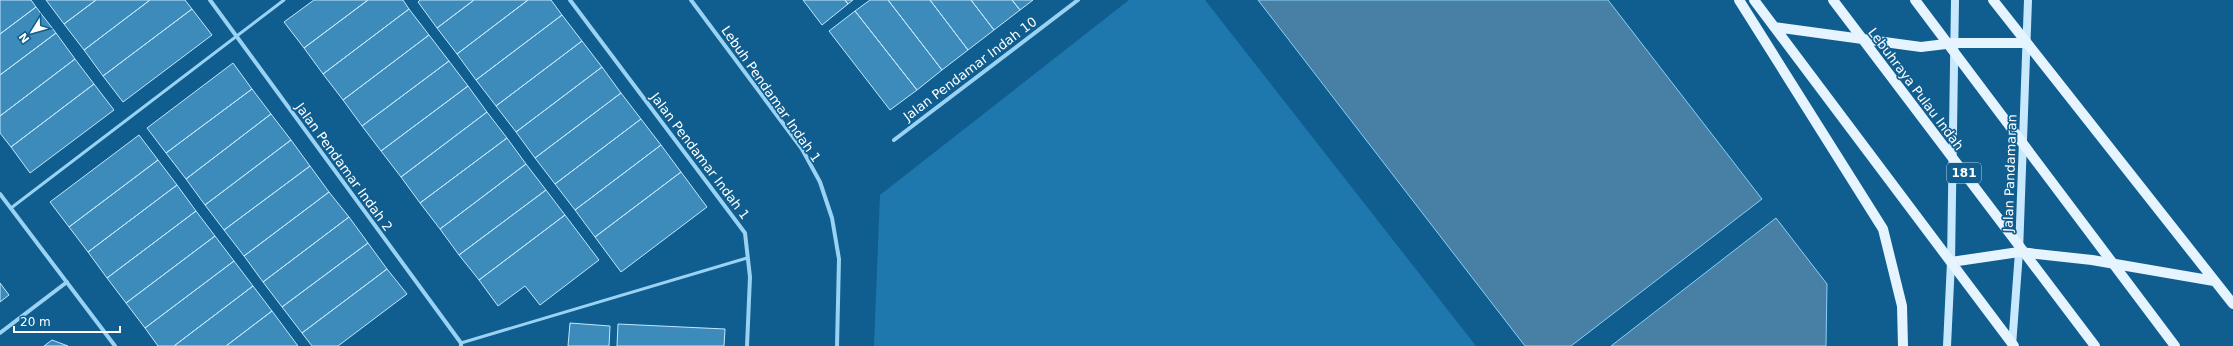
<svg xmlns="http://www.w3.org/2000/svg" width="2233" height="346" font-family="'DejaVu Sans',sans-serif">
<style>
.green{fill:#1e78ad}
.water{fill:#4780a4;stroke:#8ad0f7}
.building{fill:#3d8bba;stroke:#c1e7fe}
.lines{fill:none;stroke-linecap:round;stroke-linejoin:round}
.lane{stroke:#99d2f3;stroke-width:3}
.street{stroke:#99d2f3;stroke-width:4}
.secondary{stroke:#c8e8fd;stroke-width:8}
.primary{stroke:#e5f4ff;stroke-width:10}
.primary-bridge{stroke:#e5f4ff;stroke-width:10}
.labels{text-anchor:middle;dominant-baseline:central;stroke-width:3.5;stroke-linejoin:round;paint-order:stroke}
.shield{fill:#105e8f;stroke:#b7cfdd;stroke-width:1}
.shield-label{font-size:12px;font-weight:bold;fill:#fff}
.street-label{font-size:13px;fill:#fff;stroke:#105e8f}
</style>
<rect width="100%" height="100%" fill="#105e8f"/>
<path class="green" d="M1129,0H1205L1476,346H874L880,195Z"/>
<path class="water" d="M1258,0H1608L1762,199L1571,346H1525Z
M1776,218L1827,284L1826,346H1611Z"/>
<path class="building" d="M0,0H31L36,7L0,34Z
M46,0H96L64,24Z
M96,0H150L84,50L64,24Z
M150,0H185L192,9L103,76L84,50Z
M314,0H368L304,48L284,22Z
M368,0H403L409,9L323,74L304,48Z
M420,0H474L437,28L418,2Z
M474,0H528L457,54L437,28Z
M528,0H551L562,15L476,80L457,54Z
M803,0H845L848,4L822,25Z
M845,0H853L848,4Z
M870,0H888L942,70L917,90L855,11Z
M888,0H930L968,50L942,70Z
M930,0H971L994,30L968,50Z
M971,0H1012L1020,10L994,30Z
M1012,0H1033L1020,10Z
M36,7L56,33L0,75V34Z
M192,9L212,35L123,102L103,76Z
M409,9L429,35L343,100L323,74Z
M855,11L917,90L890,110L829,31Z
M562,15L582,41L496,106L476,80Z
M56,33L75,59L0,116V75Z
M429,35L449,61L362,126L343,100Z
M582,41L602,67L516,132L496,106Z
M75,59L94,84L11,147L0,133V116Z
M449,61L468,86L381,151L362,126Z
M233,63L252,89L166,153L147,128Z
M602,67L621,93L535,158L516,132Z
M94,84L114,110L30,173L11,147Z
M468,86L487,112L401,177L381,151Z
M252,89L271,114L186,179L166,153Z
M621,93L641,119L555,184L535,158Z
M487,112L507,138L420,203L401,177Z
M271,114L291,140L205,205L186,179Z
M641,119L661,145L575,210L555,184Z
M139,135L158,160L69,227L50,202Z
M507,138L526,164L440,229L420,203Z
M291,140L310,166L224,230L205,205Z
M661,145L681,172L595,237L575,210Z
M158,160L177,185L88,252L69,227Z
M526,164L546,190L459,255L440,229Z
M310,166L329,192L244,256L224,230Z
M681,172L707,207L621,272L595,237Z
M177,185L196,211L107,278L88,252Z
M546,190L565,215L479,280L459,255Z
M329,192L349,217L263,282L244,256Z
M196,211L215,236L126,303L107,278Z
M565,215L599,260L540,305L525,286L498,306L479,280Z
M349,217L368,243L282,307L263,282Z
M215,236L234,261L145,328L126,303Z
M368,243L387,269L302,333L282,307Z
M234,261L253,286L174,346H158L145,328Z
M387,269L407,294L338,346H312L302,333Z
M0,283L9,295L0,302Z
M253,286L272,311L226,346H174Z
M272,311L298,346H226Z
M570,323L610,326L609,346H568Z
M618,324L725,329L724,346H617Z
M52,340L68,346H44Z"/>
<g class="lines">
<path class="lane" d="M11,208L284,0
M461,343L747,258"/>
<path class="street" d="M210,0L461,343V346
M570,0L745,233L750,277L747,346
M691,0L802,149L820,182L832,218L839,259L837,346
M894,140L1078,0
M0,194L115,346
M0,333L67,282"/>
<path class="secondary" d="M1947,346L1951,262L1955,0
M2012,346L2019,252L2028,0"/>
<path class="primary" d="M1739,0L1883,229L1902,306L1903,346
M1754,0L2014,346
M1993,0L2233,304
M1774,27L1921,47L1954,43H2027
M1951,262L2019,252L2092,260L2214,281"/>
<path class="primary-bridge" d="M1833,0L2095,346
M1915,0L2175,346"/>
</g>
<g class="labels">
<rect class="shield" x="1947" y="163" width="34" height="20" rx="3"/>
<g class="shield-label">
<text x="1964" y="173">181</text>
</g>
<g class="street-label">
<text transform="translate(970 69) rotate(-37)">Jalan Pendamar Indah 10</text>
<text transform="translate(1916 89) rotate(53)">Lebuhraya Pulau Indah</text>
<text transform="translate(771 94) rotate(55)">Lebuh Pendamar Indah 1</text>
<text transform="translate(700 156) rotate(53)">Jalan Pendamar Indah 1</text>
<text transform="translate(344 167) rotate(54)">Jalan Pendamar Indah 2</text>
<text transform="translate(2010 173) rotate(-88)">Jalan Pandamaran</text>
</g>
</g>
<g transform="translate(32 32) rotate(233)" stroke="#105e8f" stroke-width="3" paint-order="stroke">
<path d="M0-3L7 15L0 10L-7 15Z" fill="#ffffff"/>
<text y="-6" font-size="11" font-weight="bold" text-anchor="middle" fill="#ffffff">N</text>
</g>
<path d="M14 326v6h106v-6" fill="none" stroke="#ffffff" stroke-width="2"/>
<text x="20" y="326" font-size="12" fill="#ffffff" stroke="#105e8f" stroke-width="3" paint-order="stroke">20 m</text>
</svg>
